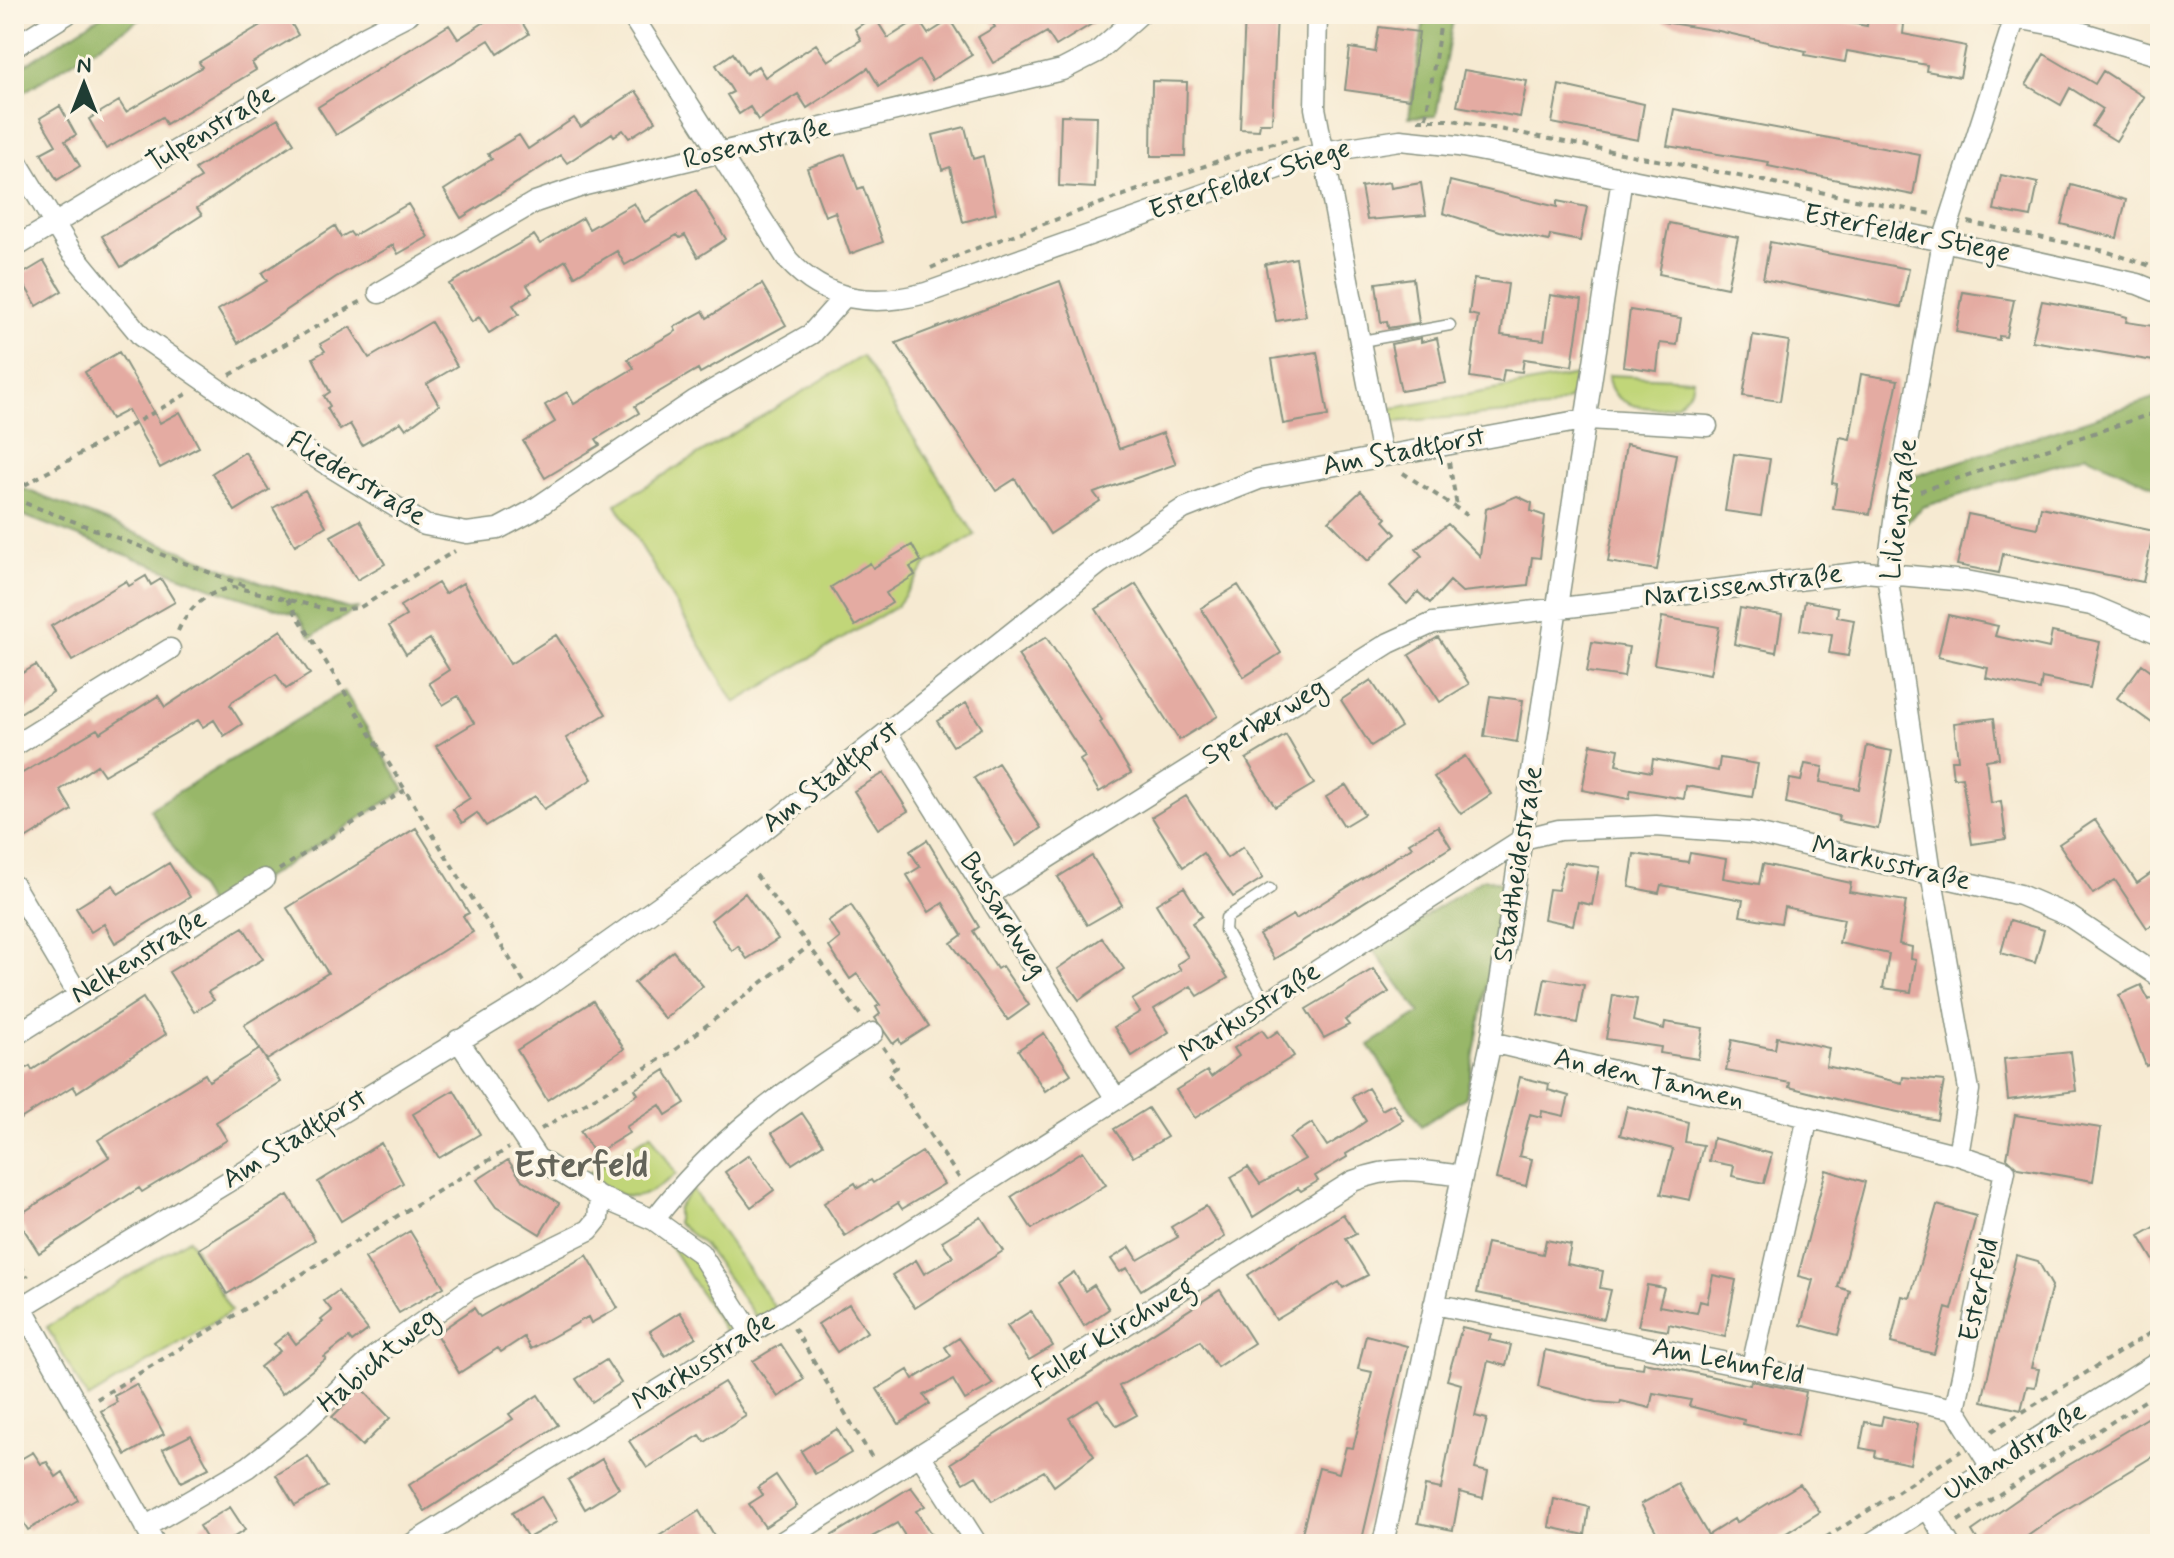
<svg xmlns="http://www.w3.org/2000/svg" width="2174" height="1558" font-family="Mynerve,sans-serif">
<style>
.green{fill:#c1d679;stroke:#708a56;stroke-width:2}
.forest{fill:#98b769;stroke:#5c7a4e;stroke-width:2}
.building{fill:#e4aba2}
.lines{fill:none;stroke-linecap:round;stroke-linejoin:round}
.service-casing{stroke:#8a9483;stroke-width:13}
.minor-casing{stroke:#8a9483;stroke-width:23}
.path{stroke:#8a9483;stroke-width:4;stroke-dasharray:6 6;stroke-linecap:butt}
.service{stroke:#fff;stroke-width:10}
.minor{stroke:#fff;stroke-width:20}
.labels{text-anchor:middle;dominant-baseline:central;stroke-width:7;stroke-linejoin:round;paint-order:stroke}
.street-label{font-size:28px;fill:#1f3d34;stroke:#fcf5e5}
.district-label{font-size:36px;font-weight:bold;fill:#64645a;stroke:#fcf5e5}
</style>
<rect width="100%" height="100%" fill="#fcf5e5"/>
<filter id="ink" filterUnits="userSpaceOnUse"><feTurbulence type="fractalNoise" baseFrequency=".0125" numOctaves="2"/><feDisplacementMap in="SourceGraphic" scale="16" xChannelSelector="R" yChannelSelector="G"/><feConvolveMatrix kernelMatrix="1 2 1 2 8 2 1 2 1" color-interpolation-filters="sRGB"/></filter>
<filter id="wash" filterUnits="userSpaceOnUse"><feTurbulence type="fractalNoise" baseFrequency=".006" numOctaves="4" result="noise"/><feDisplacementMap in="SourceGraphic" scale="32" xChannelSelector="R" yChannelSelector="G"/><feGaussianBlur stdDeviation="1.8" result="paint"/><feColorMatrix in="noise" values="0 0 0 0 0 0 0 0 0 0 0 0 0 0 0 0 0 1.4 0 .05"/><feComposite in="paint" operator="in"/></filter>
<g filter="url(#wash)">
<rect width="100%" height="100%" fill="#f6ead2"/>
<path class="green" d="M862,356L975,535L927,564L897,606L735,703L616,504Z
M1577,375L1570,399L1546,410L1394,422L1388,409Z
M1608,375L1693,379L1691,390L1678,404C1652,413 1609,408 1608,375Z
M651,1134L676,1174C633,1208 629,1200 584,1176Z
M692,1189L776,1309L764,1317L755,1316L704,1245L677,1223V1209Z
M664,1236L690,1253L731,1319L728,1336Z
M189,1239L231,1311L88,1399L47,1327Z"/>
<path class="forest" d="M104,14H149L14,98V72Z
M1425,14H1454L1436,116L1409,117Z
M2160,396V489L2086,455L1923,507L1892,535L1900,481Z
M14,485L264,584L349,609L359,608L311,637L297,615L218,590L14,512Z
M344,691L405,790L213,911L150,809Z
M1484,878L1505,884L1466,1097L1421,1126L1369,1045L1420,1013L1373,950Z"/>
<g id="blocks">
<path class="building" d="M279,14H286L298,35L252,63L256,70L166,124L162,117L106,149L89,119L119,101L126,112L202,67L199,62Z
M497,14H517L529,34L498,54L489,40L336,135L318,107L449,25L458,39Z
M986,14H1108L1056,46L1047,32L993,63L978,37L995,27Z
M1245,14H1277L1272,123H1260L1259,130L1240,129Z
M1664,14H1800L1867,26L1868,17L1904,24L1903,34L1966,46L1960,77L1926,71L1927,65L1847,51L1845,62L1805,55L1806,51L1719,31L1663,22Z
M874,16L888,38L918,19L928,34L950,20L972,55L932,80L920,60L879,86L868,68L807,108L798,94L758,120L750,107L739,114L727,95L733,92L716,65L733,53L746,74L758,66L765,77L816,44L828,61L861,40L855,29Z
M1379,27L1419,32L1410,99L1345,90L1350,48L1375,52Z
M2044,54L2095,84L2103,71L2144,97L2116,141L2092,126L2103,109L2070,88L2061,105L2026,85Z
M1464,70L1527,81L1520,117L1457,106Z
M1152,81L1187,82L1185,156H1151Z
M1559,85L1644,104L1638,140L1552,123Z
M636,91L656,121L629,138L623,130L614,136L612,133L567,163L561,155L461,218L444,190L492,159L488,154L519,135L528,149L574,118L581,127Z
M60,106L76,135L65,141L80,166L57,180L41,153L56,145L40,118Z
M1674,109L1920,155L1913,195L1768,166L1769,162L1667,146Z
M1061,115L1097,116L1095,188L1059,186Z
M278,118L294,143L197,208L202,215L121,267L102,236L201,178L195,169Z
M965,127L973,159L983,156L996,213L963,222L950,167L942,170L933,135Z
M845,154L858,189L863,187L883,242L850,254L835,212L825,216L807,168Z
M2001,175L2038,183L2031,217L1994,210Z
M1450,181L1557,207V201L1587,207L1580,241L1550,235L1549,241L1500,231L1443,213Z
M1390,182L1391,188L1421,183L1426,215L1367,220L1361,187Z
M2071,185L2126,200L2117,238L2061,224Z
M696,190L726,239L698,257L685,235L680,238L677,235L625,265L617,251L575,276L566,260L527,285L532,293L513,305L519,314L489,333L479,317L472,322L449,284L534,235L540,244L583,218L589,229L634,203L645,222Z
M408,204L428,237L398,254L393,245L336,277L238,343L218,310L267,281L262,273L335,226L341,237L350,232L353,236Z
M1669,223L1738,237L1727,288L1659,274Z
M1770,242L1909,269L1901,307L1763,279Z
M1296,258L1306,316L1276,321L1265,264Z
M44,261L62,291L37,306L19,276Z
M1413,278L1419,323L1388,328L1387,321L1381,322L1376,283Z
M1474,279L1508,284L1501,335L1544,340L1550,295L1582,300L1572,366L1524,359L1522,372L1504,370L1502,382L1470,377L1478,316L1469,314Z
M1060,281L1119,449L1163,433L1176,464L1094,493L1100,501L1050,534L1015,479L996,491L896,343Z
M762,284L786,325L700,373L698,369L635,406L639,413L596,439L600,445L545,478L523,441L555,422L545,405L567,392L574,404L634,368L628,359L676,331L674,327L703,311L707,318Z
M1963,292L2014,300L2006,337L1999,336V340L1956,332Z
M2042,301L2120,315L2127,317L2126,322L2160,327V362L2032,341Z
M1630,310L1681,318L1677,345L1660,343L1657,371L1623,366Z
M431,322L457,366L427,384L439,405L406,429L401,422L362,445L350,424L340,430L327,408L330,406L324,396L330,392L313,358L325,351L320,344L350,327L369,358Z
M1753,335L1789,341L1780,401L1743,396Z
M1421,338V342L1437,338L1446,383L1401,391L1391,344Z
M119,352L160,423L180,412L199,447L160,468L128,410L111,419L85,372Z
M1317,352L1328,416L1283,424L1272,359Z
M1861,374L1898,380L1870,514L1833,509L1837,484L1832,483L1840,437L1850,439Z
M1626,444L1676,454L1657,570L1608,562Z
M245,452L269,490L235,511L212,473Z
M1734,454L1770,459L1761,516L1725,511Z
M305,490L326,526L295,545L273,508Z
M1361,491L1387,518L1384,521L1396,534L1368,561L1329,521Z
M1517,496L1532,503L1531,511L1545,516L1540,558L1532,557L1528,585L1462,592L1450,581L1430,603L1418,592L1407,604L1390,586L1422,556L1416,549L1448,524L1480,556L1486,509Z
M2041,507L2154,531L2143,582L2003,554L1999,573L1957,565L1968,514L2037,528Z
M360,520L385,564L357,580L331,536Z
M912,545L921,561L910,567L915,575L886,593L892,603L855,626L831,587L870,563L873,568Z
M146,576L151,585L161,579L175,602L72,661L51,626L126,581L129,586Z
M438,583L445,594L463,583L510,664L556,635L606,714L566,738L592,779L544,809L535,796L486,826L477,813L462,823L453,809L470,798L436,746L474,723L458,696L443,705L429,683L449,670L430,639L406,654L389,626L406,616L400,606Z
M1136,584L1218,716L1179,740L1096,609Z
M1238,585L1281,653L1244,677L1201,608Z
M1805,601L1838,607L1837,617L1854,620L1848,656L1829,653L1832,635L1800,630Z
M1740,608L1782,615L1776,652L1734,644Z
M1948,615L1998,626L1995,636L2049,648L2052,632L2100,642L2090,688L2042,678L2040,690L1986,678L1988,668L1938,657Z
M1662,617L1719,627L1710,674L1654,664Z
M281,630L310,674L286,689L276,674L233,701L230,705L242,724L224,736L214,720L203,727L198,720L104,775L97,765L60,790L72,810L14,846V778L97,729L100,733L158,696L165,707Z
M1046,637L1102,720L1100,722L1131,773L1099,792L1080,760L1085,757L1018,655Z
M1438,637L1469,684L1440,702L1409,655Z
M1592,642L1629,647L1624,677L1587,672Z
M2142,664L2160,677V712L2152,723L2117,698Z
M36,665L53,692L20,713L14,703V678Z
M1371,680L1401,727L1371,746L1341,700Z
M1490,696L1523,700L1517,742L1484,736Z
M966,703L982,728L953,746L937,721Z
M1994,718L1999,758L1986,760L1991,803L2001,801L2006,839L1972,844L1962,777L1953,778L1951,760H1958L1954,723Z
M1286,735L1314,784L1275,807L1246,759Z
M1591,744L1619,749L1616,765L1651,772L1653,759L1718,771L1720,758L1758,764L1752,797L1686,786L1684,799L1631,790L1629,799L1582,790Z
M1867,746L1892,751L1878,829L1838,821L1839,816L1786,803L1790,779L1801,781L1805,764L1823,767L1820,782L1859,789Z
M1465,756L1491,794L1461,814L1434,777Z
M998,763L1041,828L1016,846L974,778Z
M884,773L908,811L878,829L854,791Z
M1346,785L1364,814L1344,826L1326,797Z
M1186,796L1227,858L1243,847L1263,878L1233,897L1203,853L1183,867L1152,817Z
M2095,820L2137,883L2153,872L2160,882V920L2147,928L2115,880L2093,894L2059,844Z
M1438,826L1451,847L1274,959L1259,935L1293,915L1296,919L1412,847L1409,843Z
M416,828L469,913L463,916L473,932L267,1060L260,1050L280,1082L216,1122L227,1140L142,1192L139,1188L39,1253L16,1217L109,1157L98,1140L205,1074L209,1081L260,1049L244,1025L328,973L287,908Z
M927,840L979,927L973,931L997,969L1002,966L1029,1005L1008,1020L951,943L962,935L943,903L929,912L907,875L920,867L910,851Z
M1690,853L1726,859L1723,878L1759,884L1763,864L1851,883L1849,892L1906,901L1899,944L1912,947L1911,959L1916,960L1911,992L1883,988L1889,954L1839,943L1844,919L1784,907L1781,923L1740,916L1743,900L1661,885L1659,893L1629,887L1634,854L1688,862Z
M1092,856L1122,905L1087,925L1058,877Z
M1564,862L1599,867L1592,905L1578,902L1573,925L1544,919L1549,889L1558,890Z
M169,863L190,897L115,943L104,924L91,932L76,908L113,885L118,894Z
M1184,887L1202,916L1192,923L1228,978L1198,996L1191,986L1154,1009L1169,1032L1132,1056L1114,1027L1140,1012L1132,1000L1181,970L1177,964L1188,957L1156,904Z
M745,893L778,939L747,959L738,946L732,951L711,920Z
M851,905L929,1026L901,1044L899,1039L893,1044L875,1018L880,1014L876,1007L880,1005L857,974L850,979L829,947L840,938L828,921Z
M2010,920L2044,930L2035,963L2001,953Z
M243,927L263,959L208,992L214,1000L194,1012L169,972Z
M1102,938L1124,969L1079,1000L1057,969Z
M673,951L703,986L665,1019L634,983Z
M1373,969L1389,992L1345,1020L1349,1025L1324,1038L1306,1009Z
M1545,978L1584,985L1577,1023L1538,1015Z
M2141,985L2149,1000L2155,997L2160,1007V1058L2146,1066L2119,995Z
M1613,995L1637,999L1633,1021L1664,1029L1665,1022L1703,1028L1698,1059L1660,1053L1661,1047L1606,1039Z
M143,998L166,1034L77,1092L73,1086L14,1123V1076L30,1066L32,1070Z
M593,1001L624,1049L547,1100L517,1050Z
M1262,1030L1268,1038L1278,1031L1294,1056L1195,1118L1176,1090L1207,1071L1211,1077L1239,1056L1234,1048Z
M1044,1033L1071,1074L1045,1091L1018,1050Z
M1777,1037L1829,1048L1826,1066L1902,1083L1903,1077L1944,1081L1937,1120L1840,1100L1789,1087L1790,1083L1726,1071L1732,1040L1775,1049Z
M2071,1052L2076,1091L2008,1100L2004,1059Z
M665,1070L685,1103L666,1115L660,1105L626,1127L629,1133L595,1154L580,1131L638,1094L635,1089Z
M1520,1077L1549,1084L1548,1090L1569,1096L1564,1116L1542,1111L1541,1117L1530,1114L1519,1156L1532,1159L1526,1186L1496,1179Z
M1368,1088L1382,1110L1393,1104L1403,1120L1346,1154L1347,1157L1315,1176L1318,1181L1301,1191L1298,1188L1253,1217L1231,1177L1248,1167L1260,1184L1305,1159L1289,1138L1312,1123L1327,1146L1355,1129L1366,1121L1352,1097Z
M454,1090L480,1134L439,1158L413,1114Z
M1627,1106L1688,1122L1685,1142L1703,1145L1690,1200L1661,1194L1673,1149L1620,1135Z
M1148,1108L1167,1137L1133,1157L1114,1129Z
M802,1113L823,1144L792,1164L772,1133Z
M2015,1115L2101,1128L2093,1181L2018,1168L2007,1158Z
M1713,1138L1772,1154L1764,1183L1732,1176L1734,1166L1709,1161Z
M381,1143L403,1183L341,1221L318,1182Z
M1083,1151L1106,1185L1032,1229L1011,1197Z
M922,1152L944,1184L902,1209L898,1203L845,1236L824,1203L855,1183L858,1188L871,1180L873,1183Z
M749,1155L774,1190L751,1207L725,1172Z
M508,1160L522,1180L559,1203L540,1234L496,1207L477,1180Z
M1826,1170L1865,1182L1838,1287L1850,1291L1838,1335L1801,1325L1813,1280L1798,1276Z
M288,1195L315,1240L227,1294L199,1249Z
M1937,1205L1976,1216L1952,1310L1946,1308L1934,1354L1891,1343L1902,1296L1910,1298Z
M1206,1206L1225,1237L1141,1290L1127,1268L1120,1272L1111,1259L1130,1247L1138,1260L1178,1237L1171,1227Z
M1343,1214L1356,1234L1346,1239L1368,1275L1343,1288L1339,1282L1276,1320L1248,1275Z
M981,1217L1003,1251L915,1308L892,1275L916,1260L924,1274L953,1257L942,1241Z
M2160,1224V1271L2139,1236Z
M410,1231L444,1287L399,1313L365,1258Z
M1546,1240L1571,1245L1567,1264L1603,1271L1600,1288L1611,1290L1604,1319L1477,1293L1487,1243L1543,1254Z
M587,1255L618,1308L591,1323L588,1317L531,1349L524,1337L501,1352L498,1348L459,1373L436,1334L474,1308L480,1317Z
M2016,1255L2038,1261L2052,1286L2031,1368L2039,1369L2035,1387L2027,1386L2021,1410L1982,1401Z
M1074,1272L1085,1291L1094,1285L1109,1309L1084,1326L1058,1283Z
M1713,1275L1736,1280L1725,1337L1669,1324L1668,1331L1638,1326L1647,1285L1664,1288L1659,1306L1697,1313L1700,1301L1707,1303Z
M1220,1290L1254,1343L1217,1367L1200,1341L1119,1386L1137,1415L1117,1426L1098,1400L1069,1418L1094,1456L1054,1486L1044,1471L992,1501L976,1476L964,1483L951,1463Z
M338,1291L368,1330L352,1342L349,1338L324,1357L326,1359L282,1394L260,1367L280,1351L274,1344L288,1333L296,1344L323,1322L321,1320L332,1311L324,1301Z
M849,1304L867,1332L837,1352L818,1324Z
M1031,1311L1053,1346L1029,1360L1007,1326Z
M680,1312L696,1337L665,1356L650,1331Z
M1462,1327L1491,1334L1489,1340L1511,1345L1506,1366L1488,1361L1475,1416L1487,1419L1475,1469L1488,1472L1483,1498L1460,1492L1453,1530L1418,1523L1425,1486L1441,1489L1461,1384L1447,1380Z
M1366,1335L1407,1346L1361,1544H1299L1319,1468L1339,1473L1346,1447L1353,1448L1372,1372L1358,1369Z
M959,1338L993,1384L965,1400L953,1380L924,1395L930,1404L899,1424L877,1389L908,1370L913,1379L951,1356L945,1347Z
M781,1344L804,1379L778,1397L753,1361Z
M1545,1350L1604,1363L1643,1368L1644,1362L1750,1385L1751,1381L1806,1392L1797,1436L1743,1424L1744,1420L1689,1406L1691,1400L1653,1393L1650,1408L1621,1401L1620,1404L1597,1402L1538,1387Z
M606,1360L621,1383L592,1402L576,1379Z
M724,1382L746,1416L705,1442L700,1435L647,1468L629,1441Z
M136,1384L164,1434L126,1455L101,1411L117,1402L114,1396Z
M361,1388L390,1418L362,1446L332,1417Z
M538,1395L558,1425L425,1511L409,1485L513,1419L509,1414Z
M2154,1414L2160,1423V1452L2057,1515L2025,1538L2029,1544H1980L1972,1531L2054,1474Z
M1883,1416L1918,1424L1910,1464L1875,1457L1876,1451L1860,1448L1865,1422L1881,1425Z
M837,1429L851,1453L815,1474L801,1451Z
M191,1435L209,1468L181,1482L163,1449Z
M33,1452L41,1464L47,1462L56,1477L63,1472L78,1500L28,1530L14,1507V1463Z
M308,1456L327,1487L295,1506L276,1475Z
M602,1459L619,1488L585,1509L568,1480Z
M776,1475L797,1506L765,1527L749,1504L763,1495L758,1487Z
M1678,1484L1708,1535L1734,1519L1736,1523L1800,1484L1820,1512L1769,1544H1663L1641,1504Z
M911,1487L925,1506L916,1511L931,1534L916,1544H910L897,1523L859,1544H818Z
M541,1496L557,1522L528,1538L512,1513Z
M1554,1499L1589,1507L1585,1535L1549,1527Z
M230,1507L245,1530L223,1544H210L199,1526Z
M699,1511L716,1539L707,1544H646Z"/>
</g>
</g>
<g filter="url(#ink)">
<use href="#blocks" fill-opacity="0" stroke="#8a9483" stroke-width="2"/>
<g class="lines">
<g class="service-casing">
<path id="service" d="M1362,341L1450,325
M1266,1003L1225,930L1226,918L1270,889"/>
</g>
<g class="minor-casing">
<path id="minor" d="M631,14L788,260C826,302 873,307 926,293L1323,152L1400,140L1458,146L1943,241L2138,284L2160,293
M1317,14L1315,108L1382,456
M1994,14L2060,26L2160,56
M14,47L67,14
M14,157L71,251L141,336L315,457L425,525L467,533L498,529L530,512L694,401L811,334L844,297
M14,248L366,36L409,14
M379,293L535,202L585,185L1062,70L1097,52L1140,14
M887,733L1116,1099
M14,746L170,649
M14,886L78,994
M990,894L1389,643L1433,623L1865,572L1966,581L2091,605L2160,634
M14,1036L264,879
M458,1040L537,1158L600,1197L654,1220L700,1253L751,1333
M1491,1042L1808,1117L1958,1155L2005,1171L1955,1409
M1958,1155L1969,1090L1931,873L1887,574L1897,499L1943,241L2016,14
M654,1220C715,1140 789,1086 873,1033
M14,1293L155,1544
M1434,1304L1955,1409L1991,1467
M14,1312L533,996L749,842L1100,563L1183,509L1259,479L1588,419L1707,426
M1752,1366L1808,1117
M920,1455L977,1544
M1927,1507L1949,1544
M145,1527L248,1467L299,1427L375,1356L469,1289L589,1230L598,1219L600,1197
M412,1544L784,1312L1523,839L1559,830L1656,826L1752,833L2020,895L2069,916L2160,977
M779,1544L1353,1181C1395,1165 1418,1170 1462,1176
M1383,1544L1491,1042L1622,178
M1870,1544L2160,1361"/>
</g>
<path class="path" d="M1402,14L1441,20
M87,19L95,14
M1426,118L1442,14
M1418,120H1453L1932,214
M1968,222L2105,251L2160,269
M931,268L966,252L1257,147L1303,136
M230,375L362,301
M1449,462L1457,506
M1403,473L1467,515
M14,491L190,392
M1920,491L2160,411
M14,499L248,587
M287,599L524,982
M178,631C189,606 207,592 234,587L331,610L359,608L455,551
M279,870L405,790
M756,875L862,1017
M883,1047L897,1067L888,1073L960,1179
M541,1129L671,1053L809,946
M14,1255L28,1277
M794,1328L874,1461
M97,1399L509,1148
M1992,1431L2160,1327
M1958,1521L2160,1391
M1816,1544L1961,1451"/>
<use href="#service" class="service"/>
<use href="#minor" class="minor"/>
</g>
</g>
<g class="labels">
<g class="street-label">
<text transform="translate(211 129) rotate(-31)">Tulpenstraße</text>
<text transform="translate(757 144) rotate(-13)">Rosenstraße</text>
<text transform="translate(1250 180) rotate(-18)">Esterfelder Stiege</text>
<text transform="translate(1907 234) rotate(11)">Esterfelder Stiege</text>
<text transform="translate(1404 452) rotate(-11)">Am Stadtforst</text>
<text transform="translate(356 479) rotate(31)">Fliederstraße</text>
<text transform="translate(1900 509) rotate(-83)">Lilienstraße</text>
<text transform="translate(1743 586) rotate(-7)">Narzissenstraße</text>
<text transform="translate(1264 722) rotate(-32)">Sperberweg</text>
<text transform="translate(831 777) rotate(-38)">Am Stadtforst</text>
<text transform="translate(1519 864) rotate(-81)">Stadtheidestraße</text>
<text transform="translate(1891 864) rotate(13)">Markusstraße</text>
<text transform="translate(1003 915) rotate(58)">Bussardweg</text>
<text transform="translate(139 957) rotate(-32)">Nelkenstraße</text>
<text transform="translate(1250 1013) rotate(-33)">Markusstraße</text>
<text transform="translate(1649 1079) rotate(13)">An den Tannen</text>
<text transform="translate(295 1139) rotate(-32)">Am Stadtforst</text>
<text transform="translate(1980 1290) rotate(-78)">Esterfeld</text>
<text transform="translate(1113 1333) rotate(-32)">Fuller Kirchweg</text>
<text transform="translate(378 1361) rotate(-40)">Habichtweg</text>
<text transform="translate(704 1362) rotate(-32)">Markusstraße</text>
<text transform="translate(1728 1362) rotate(11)">Am Lehmfeld</text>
<text transform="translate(2015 1452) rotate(-32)">Uhlandstraße</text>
</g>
<g class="district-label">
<text x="581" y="1166">Esterfeld</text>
</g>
</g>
<rect width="2174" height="1558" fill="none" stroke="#fcf5e5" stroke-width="48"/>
<g transform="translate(84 84)" stroke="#fcf5e5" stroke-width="6" paint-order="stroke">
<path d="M0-6L14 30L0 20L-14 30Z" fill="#1f3d34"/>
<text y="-12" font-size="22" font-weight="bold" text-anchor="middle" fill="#1f3d34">N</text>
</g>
</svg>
